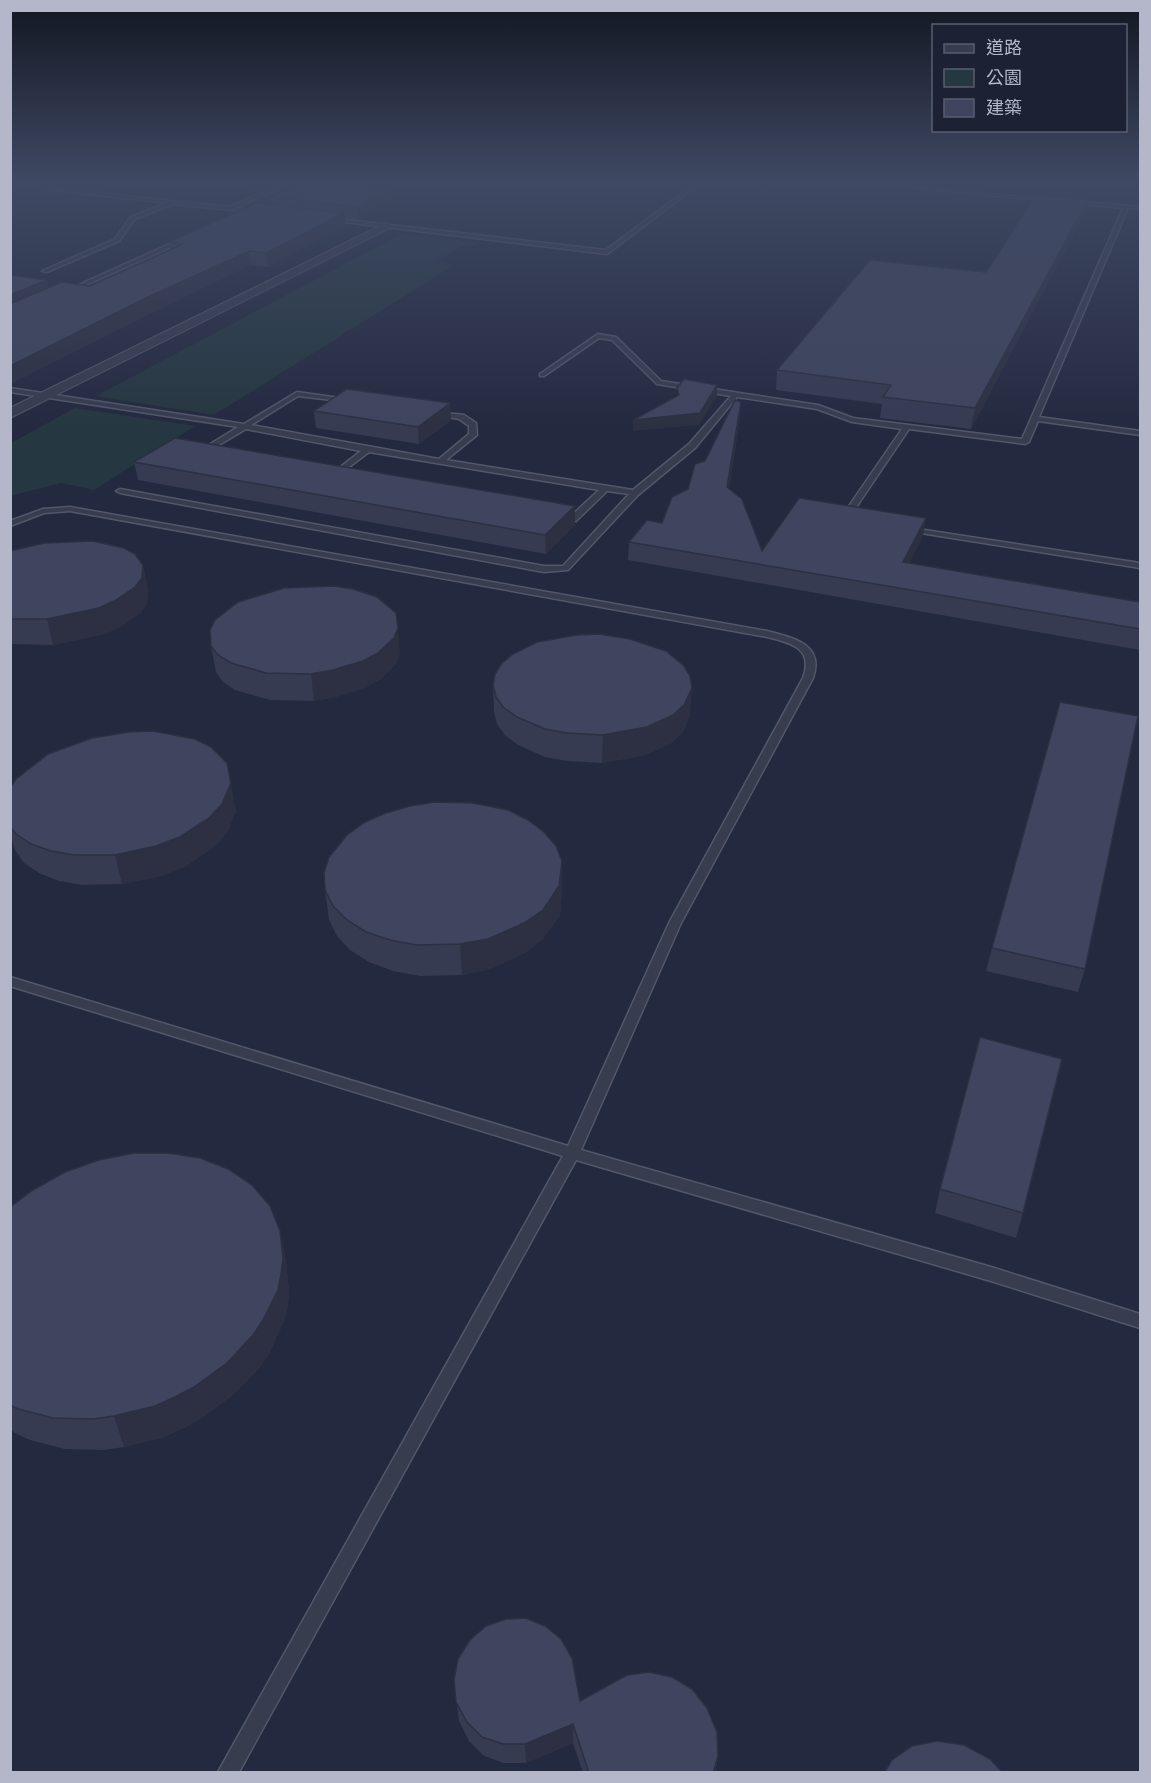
<svg xmlns="http://www.w3.org/2000/svg" width="1151" height="1783" font-family="Barlow,'Noto Sans TC',sans-serif">
<style>
.green{fill:#253740}
.lines{fill:none;stroke-linecap:round;stroke-linejoin:round}
.service-casing{stroke:#52576a;stroke-width:3}
.minor-casing{stroke:#52576a;stroke-width:2}
.service{fill:#373c4f;fill-rule:evenodd}
.minor{fill:#373c4f;fill-rule:evenodd}
.wall{fill:#363b52}
.shaded-wall{fill:#2c3042}
.building{fill:#3f455f;stroke:#2c3042;stroke-width:1.5}
</style>
<rect width="100%" height="100%" fill="#23293f"/>
<path class="green" d="M402,234L480,243L460,247L437,261L454,265L214,415L96,396Z
M75,408L195,426L94,490L61,483L11,496V443Z"/>
<g class="lines">
<g class="service-casing">
<path id="service" d="M288,182H294L235,208L256,211L258,213L173,204L135,219L119,241L47,272L42,271L115,239L131,217L167,203L44,189L42,187L229,207Z
M697,182H702L607,254L327,220L330,218L606,250Z
M852,182H868L1052,200L1050,201Z
M1070,201L1140,207V209L1128,208L1039,417L1140,431V435L1038,421L1029,442L1025,444L909,429L857,506L867,520L863,522H860L849,506L902,429L852,422L817,409L737,397L695,448L638,495L568,570L544,572L120,493L116,491L120,489L544,566H563L629,494L607,491L576,521L560,519L556,517L557,515L571,516L599,490L369,452L333,479H330V475L361,451L246,429L202,455H199V451L238,427L10,392V388L244,424L297,392L347,399L350,401L349,402L298,396L251,425L439,459L469,434V426L459,419L432,414L436,412L464,415L476,423L477,435L446,460L633,490L689,444L731,396L657,384L612,340L599,338L544,376H540V374L598,334L616,337L661,381L818,405L853,418L1022,439L1123,208L1068,203Z
M183,238L185,241L70,292L65,291Z
M70,507L767,631C793,638 825,644 813,678L681,923L581,1150L991,1267L1140,1314V1328L991,1281L576,1160L239,1772H218L563,1156L10,986V977L568,1146L669,923L803,678C814,648 791,643 767,637L70,511L44,513L10,526V521L43,509Z
M905,527L1140,563V568L908,531H905Z"/>
</g>
<g class="minor-casing">
<path id="minor" d="M386,223L390,224V228L10,418V408Z"/>
</g>
<use href="#service" class="service"/>
<use href="#minor" class="minor"/>
</g>
<path class="wall" d="M271,197L393,201L358,220L345,218V226L268,267L251,265L149,314L10,384V275L47,280L48,288L90,286L171,249L169,242L272,205Z
M1088,200L1084,215L971,429L880,418L882,404L776,390L777,370L986,272Z
M450,403L451,420L419,444L316,428L314,411Z
M740,418L729,488L762,551L923,536L909,563L1140,602V650L628,560L629,542L662,523L688,489L705,461Z
M134,462L575,506V525L546,554L138,480Z
M10,551L143,565L148,590L147,604L140,613L122,626L105,634L53,645L10,644Z
M211,646L400,654L396,664L381,679L365,688L336,697L314,701L270,700L235,690L223,682L216,672Z
M493,685L690,715L683,732L671,743L646,755L602,763L567,761L545,757L518,745L505,735L497,724L494,712Z
M10,788L236,811L227,833L214,847L186,866L162,876L122,884L82,885L59,881L39,873L24,863L15,850L10,835Z
M562,861V890L560,915L543,939L525,953L490,969L462,975L420,976L393,971L369,962L350,950L337,936L329,920L325,890Z
M992,948L1085,969L1078,992L986,971Z
M940,1189L1023,1213L1016,1238L935,1213Z
M10,1207L280,1231L286,1262L289,1291L288,1306L284,1321L270,1352L260,1367L234,1394L202,1418L184,1428L164,1437L124,1447L104,1450L65,1449L30,1440L15,1433L10,1429Z
M454,1680L580,1701L718,1757L715,1773H583L573,1743L526,1763H504L484,1756L469,1741L459,1721Z"/>
<path class="shaded-wall" d="M392,189L393,201L358,220L357,207Z
M1088,200L1084,215L971,429L975,408Z
M344,213L345,226L268,267L266,253Z
M249,251L251,265L149,314L10,384V366L146,298Z
M47,280L50,295L10,312V295Z
M717,385V396L699,425L633,431V420Z
M741,402L740,418L726,504L727,487Z
M450,403L451,420L419,444L418,427Z
M575,506V525L546,554L545,535Z
M926,518L923,536L900,581L903,562Z
M143,565L148,590L147,604L140,613L122,626L105,634L53,645L47,619Z
M398,628L400,654L396,664L381,679L365,688L336,697L314,701L311,674Z
M692,688L690,715L683,732L671,743L646,755L602,763L603,735Z
M231,783L236,811L227,833L214,847L186,866L162,876L122,884L115,855Z
M562,861V890L560,915L543,939L525,953L490,969L462,975L460,944Z
M280,1231L286,1262L289,1291L288,1306L284,1321L270,1352L260,1367L234,1394L202,1418L184,1428L164,1437L124,1447L114,1416Z
M573,1724V1743L526,1763L525,1744Z
M718,1757L715,1773H713Z"/>
<path class="building" d="M306,182H323L392,189L357,207L271,197Z
M1036,195L1088,200L975,408L883,397L891,385L777,370L870,260L986,272Z
M257,203L344,213L266,253L249,251L146,298L10,366V304L62,282L90,286L183,244L169,242Z
M10,275L47,280L10,295Z
M684,379L717,385L700,413L633,420L679,395L677,388Z
M347,389L450,403L418,427L314,411Z
M735,400L741,402L727,487L742,499L762,551L799,498L926,518L903,562L1140,602V629L629,542L647,520L662,523L672,497L688,489L695,464L705,461Z
M175,438L575,506L545,535L134,462Z
M93,541L124,548L135,554L143,565L142,578L135,587L116,600L99,608L47,619H10V551L44,543Z
M334,586L353,589L377,597L396,613L398,628L394,638L378,653L363,661L333,670L311,674L266,673L231,663L218,655L211,646L210,630L215,620L238,602L284,588Z
M599,634L630,639L666,651L684,666L690,676L692,688L684,705L673,715L647,727L603,735L567,733L545,729L517,717L504,708L496,697L493,685L495,674L502,663L513,654L537,642L577,635Z
M1060,702L1138,716L1085,969L992,948Z
M153,731L195,739L211,747L227,763L231,783L222,804L209,818L180,837L156,846L115,855H74L51,851L31,844L16,834L10,827V788L16,779L48,754L92,738L129,732Z
M435,802L473,803L508,810L528,820L544,832L556,846L562,861L559,886L543,910L524,923L488,939L460,944L417,945L390,940L366,932L347,920L333,906L325,890L324,873L329,857L347,835L365,822L386,813L410,806Z
M980,1037L1062,1059L1023,1213L940,1189Z
M134,1153H168L200,1158L228,1169L252,1185L270,1206L280,1231L283,1259L281,1274L278,1290L263,1320L253,1335L227,1363L194,1387L175,1397L155,1406L114,1416L93,1419L53,1418L18,1409L10,1405V1207L33,1190L65,1172L99,1160Z
M526,1618L545,1626L561,1639L572,1658L580,1701L627,1675L649,1672L672,1677L692,1689L707,1708L717,1732L718,1757L713,1773H589L573,1724L525,1744H503L482,1737L467,1722L456,1702L454,1680L458,1659L470,1640L486,1626L506,1619Z
M937,1741L964,1745L990,1759L1003,1773H884L892,1760L912,1746Z"/>
<linearGradient id="sky" x2="0" y2="1"><stop stop-color="#131723"/><stop offset="0.42" stop-color="#3f4963"/><stop offset="1" stop-color="#3f4963" stop-opacity="0"/></linearGradient>
<rect width="1151" height="431" fill="url(#sky)"/>
<rect width="1151" height="1783" fill="none" stroke="#b4b7ca" stroke-width="24"/>
<rect x="932" y="24" width="195" height="108" fill="#1c2134" stroke="#595d70" stroke-width="1.5"/>
<rect x="944" y="44" width="30" height="9" fill="#373c4f" stroke="#595d70" stroke-width="1.5"/>
<text x="986" y="54" font-size="18" fill="#b4b7ca">道路</text>
<rect x="944" y="69" width="30" height="18" fill="#253740" stroke="#595d70" stroke-width="1.5"/>
<text x="986" y="84" font-size="18" fill="#b4b7ca">公園</text>
<rect x="944" y="99" width="30" height="18" fill="#3f455f" stroke="#595d70" stroke-width="1.5"/>
<text x="986" y="114" font-size="18" fill="#b4b7ca">建築</text>
</svg>
